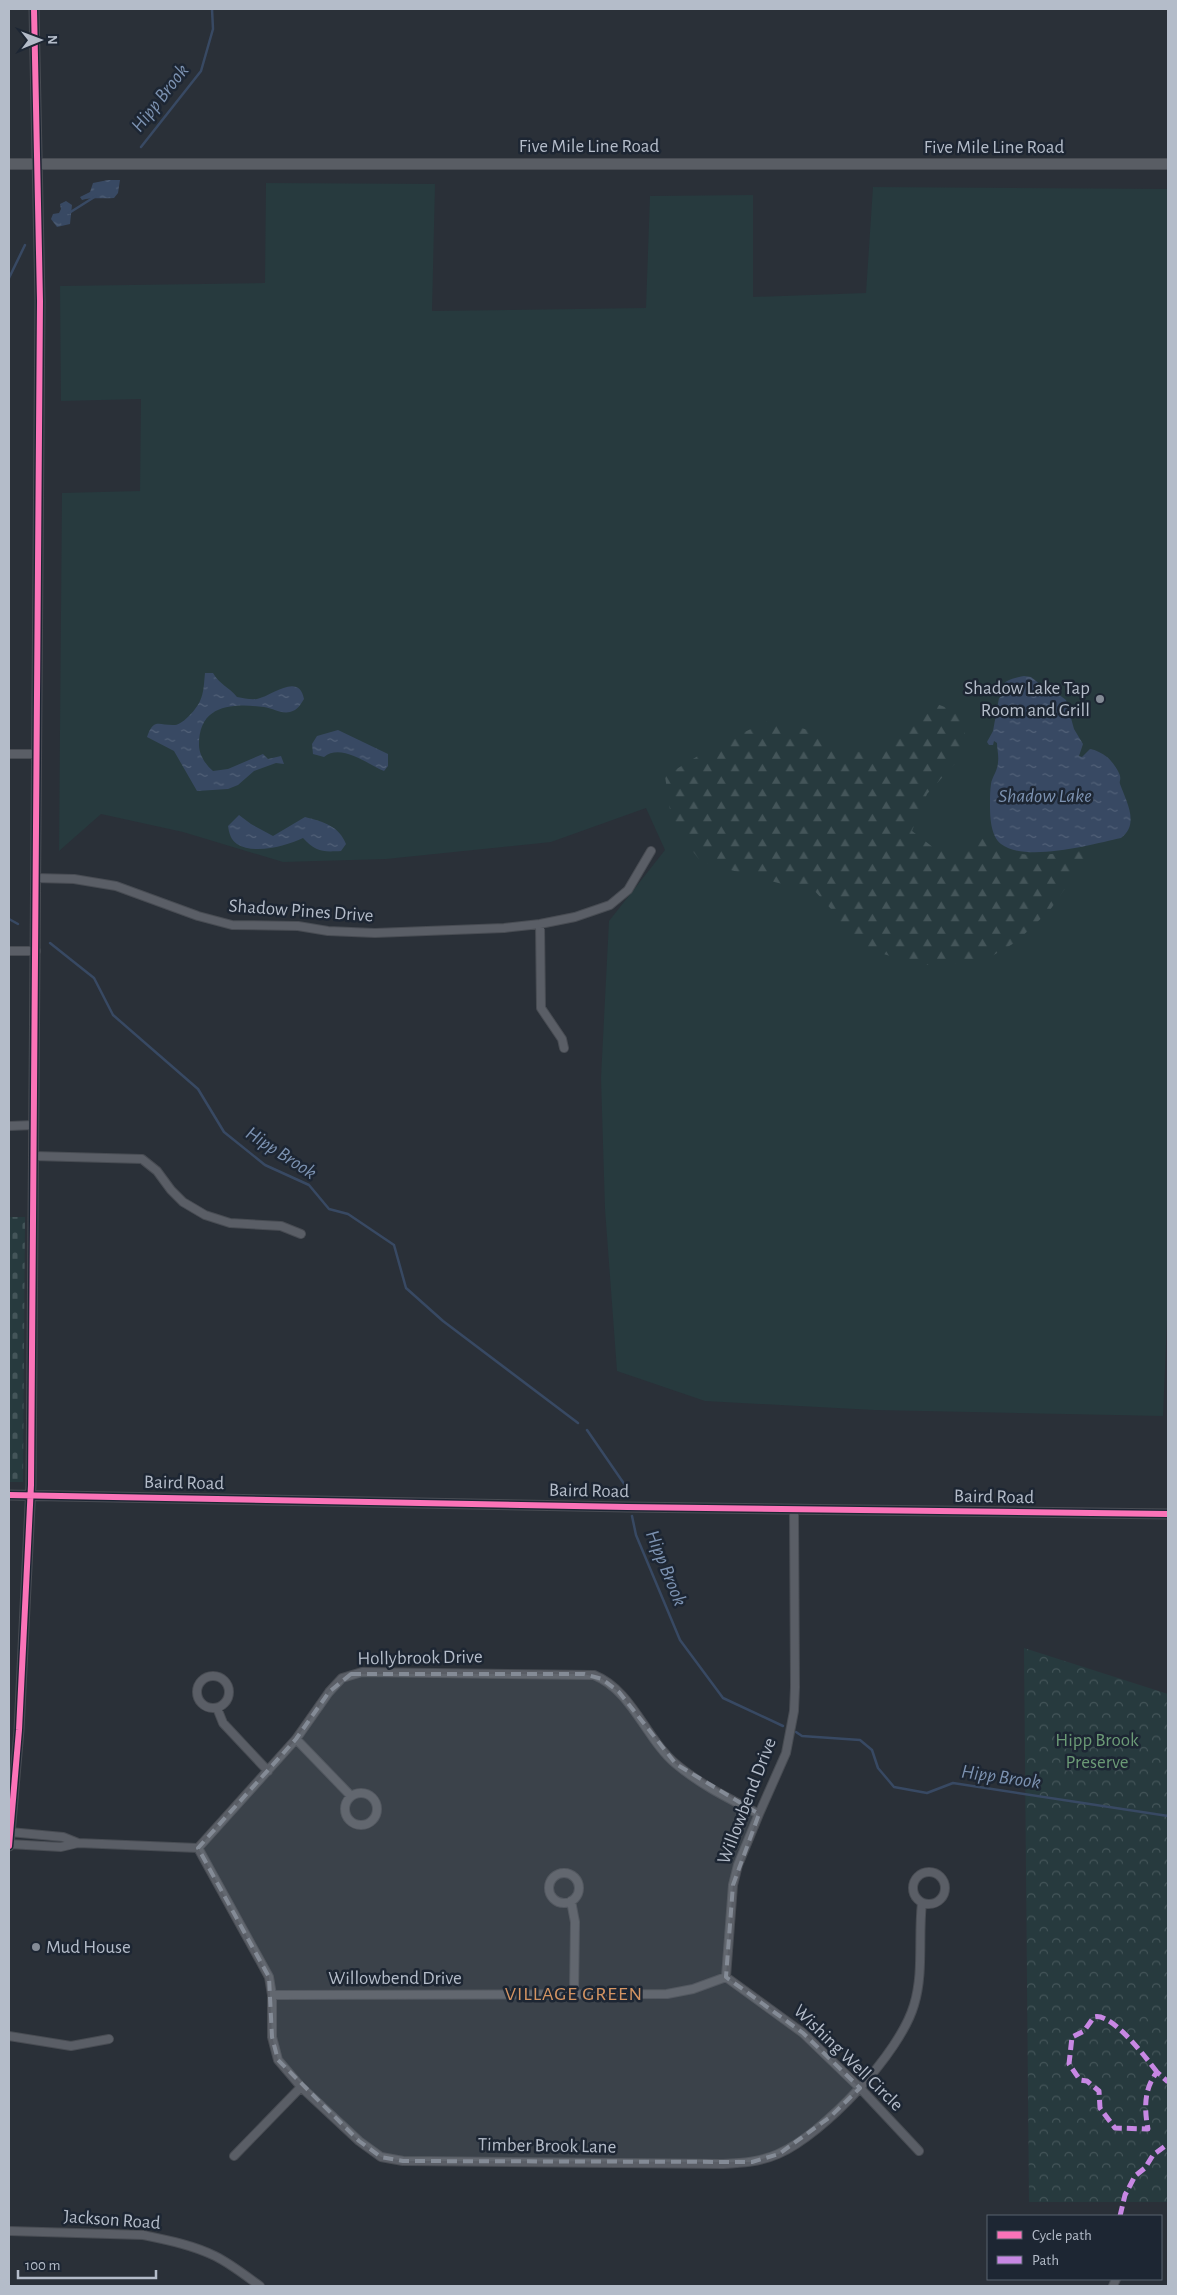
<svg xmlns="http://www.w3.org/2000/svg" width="1177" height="2295" font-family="'Alegreya Sans',sans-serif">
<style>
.grass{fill:#273a3e}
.forest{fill:url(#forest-firs)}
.cemetery{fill:url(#cemetery-stones)}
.park{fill:url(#park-crowns)}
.water{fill:url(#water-ripples)}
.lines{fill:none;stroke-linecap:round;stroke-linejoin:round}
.stream{stroke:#384963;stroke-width:2.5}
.minor-casing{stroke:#484c53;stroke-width:10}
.tertiary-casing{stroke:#484c53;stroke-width:11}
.secondary-casing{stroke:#484c53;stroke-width:12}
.minor{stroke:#5a5e66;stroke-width:8}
.tertiary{stroke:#5a5e66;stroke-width:9}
.secondary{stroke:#595d64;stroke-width:10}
.quiet{stroke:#c787e3;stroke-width:5;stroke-dasharray:10 5;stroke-linecap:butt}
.cycleway-casing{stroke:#1d2633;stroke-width:9}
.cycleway{stroke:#fb73b8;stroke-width:6}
.marked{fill:#848b96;fill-opacity:0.2;stroke:#848b96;stroke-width:4;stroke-dasharray:10 6;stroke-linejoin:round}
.poi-dot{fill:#848b96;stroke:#1d2633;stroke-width:2}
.labels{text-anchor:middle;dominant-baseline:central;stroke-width:5;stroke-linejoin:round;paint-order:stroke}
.street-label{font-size:19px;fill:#b4bcc9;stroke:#1d2633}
.poi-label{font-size:19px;fill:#b4bcc9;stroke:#1d2633;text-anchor:end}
.park-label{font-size:19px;fill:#6b9a76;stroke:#1d2633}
.water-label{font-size:20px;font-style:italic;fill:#7c92b1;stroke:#1d2633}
.neighbourhood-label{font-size:20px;letter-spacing:1px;fill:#d59563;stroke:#1d2633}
</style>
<defs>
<pattern id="forest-firs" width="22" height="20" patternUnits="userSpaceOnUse" patternTransform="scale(1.25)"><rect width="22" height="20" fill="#273a3e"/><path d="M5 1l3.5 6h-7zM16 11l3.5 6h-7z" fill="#445559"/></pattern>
<pattern id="cemetery-stones" width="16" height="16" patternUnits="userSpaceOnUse" patternTransform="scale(1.25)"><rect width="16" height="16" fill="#273a3e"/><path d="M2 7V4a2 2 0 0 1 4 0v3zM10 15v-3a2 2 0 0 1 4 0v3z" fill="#445559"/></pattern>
<pattern id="park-crowns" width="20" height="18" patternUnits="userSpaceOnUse" patternTransform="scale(1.25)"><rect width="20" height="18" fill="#273a3e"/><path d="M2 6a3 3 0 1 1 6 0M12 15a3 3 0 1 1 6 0" fill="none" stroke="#445559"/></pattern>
<pattern id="water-ripples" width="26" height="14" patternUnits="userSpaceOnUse" patternTransform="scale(1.25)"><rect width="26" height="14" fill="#384963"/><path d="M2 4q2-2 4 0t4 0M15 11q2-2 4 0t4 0" fill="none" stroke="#526178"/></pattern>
</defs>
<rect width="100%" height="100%" fill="#2a3038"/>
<path class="grass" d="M266,183L435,184L432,311L646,308L650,196L753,195V297L866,293L873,187L1168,189V1297L1163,1416L874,1410L705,1401L617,1371L605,1209L601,1078L609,921L665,850L646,808L551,842L386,859L283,862L183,832L101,814L59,851L62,493L140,491L141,399L61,401L60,286L265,283Z"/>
<path class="forest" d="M937,704L960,713L966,738L963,755L927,794L912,831L934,848L963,851L972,839L985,835C991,839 997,846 1004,849C1026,860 1065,853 1089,848L1078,870L1050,910L1016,942L980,963L919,965L874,951L846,933L831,909L813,889L782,884L701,862L672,824L665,776L711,748L770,720L824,734L826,751L875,752Z"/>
<path class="cemetery" d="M9,1217H25L23,1482H9Z"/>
<path class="park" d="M1024,1648L1168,1694V2202H1029Z"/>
<path class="water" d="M108,180H120L118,193L114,198C103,199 92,197 82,200L80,197L90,192L93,183Z
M66,201L72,205L70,224L57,227L51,219L53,214L59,213L61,209L60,204Z
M205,673H213C219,684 229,687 237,697C244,698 250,700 257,699C272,696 299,672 304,699C300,705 298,710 290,712C281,714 272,708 264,707C231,703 199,705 199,745C199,755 206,765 213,771L228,769L263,754L268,759L281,756L284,764L276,763L254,771L238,785L228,789L197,791L174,751L147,737C154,717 159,726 175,725C184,724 197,708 200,701C204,693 204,682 205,673Z
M1024,676L1031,677L1041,685H1046L1066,700L1074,729L1083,744L1079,756L1082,757L1090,749C1096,750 1102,753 1107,757C1112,761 1119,771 1120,776C1121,780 1119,781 1120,784C1126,801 1140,824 1121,838C1094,844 1025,863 1001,844C990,835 990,815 990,803C990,797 990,790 991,784C992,777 998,770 998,762C999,756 997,749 997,743L994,741L993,745H989L987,742L993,731L999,698L1004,695L999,689C1004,680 1015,678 1024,676Z
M338,730L388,754V766L384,771C367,764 341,743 324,757L313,754L312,744L317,736Z
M239,815L251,824L273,836L305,817C324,822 339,826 346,844L341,851C322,852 316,852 303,838C286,846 255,855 237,844C231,840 229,833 228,826Z"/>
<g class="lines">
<path class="stream" d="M141,147L201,71L213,29L212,9
M69,213L96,196
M9,278L25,245
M9,919L18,924
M50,943L94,978L113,1015L198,1089L224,1132L265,1165L309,1185L329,1209L348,1214L394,1245L406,1288L443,1321L578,1423
M587,1430L627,1488L628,1495
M632,1516L636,1535L680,1640L723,1698L783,1726
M796,1732L802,1736L860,1740L872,1750L878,1768L894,1787L927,1793L953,1783L1168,1816"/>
<g class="minor-casing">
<path id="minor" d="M9,754H36
M36,878L74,879L116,886L198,916L232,925L298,926L328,931L375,933L504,928L540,924L575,917L610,905L628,890L651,851
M540,924L541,1008L562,1039L564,1048
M9,951H36
M9,1126L34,1125
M34,1156L142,1159L157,1171L171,1190L183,1202L205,1215L230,1223L281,1226L301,1234
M197 1692a16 16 0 1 1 32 0a16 16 0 1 1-32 0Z
M217,1708L223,1723L268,1771
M296,1739L351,1796
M345 1809a16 16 0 1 1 32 0a16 16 0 1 1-32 0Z
M10,1832L63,1837L78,1843
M9,1844L61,1847L78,1843L198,1848L296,1739L329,1692L342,1678L362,1672L594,1675C632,1690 646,1739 676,1764C701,1785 730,1799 759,1814
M198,1848L269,1977L272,1995V2037L278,2060L301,2087L359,2141L381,2157L403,2161L723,2164C742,2163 760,2162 778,2154C824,2134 900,2053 914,2005C924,1973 918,1936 922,1903
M913 1888a16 16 0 1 1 32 0a16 16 0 1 1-32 0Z
M549 1888a15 15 0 1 1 30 0a15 15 0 1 1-30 0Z
M571,1901L575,1922L574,1994
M726,1977L803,2033L860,2088L919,2151
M272,1995L667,1994L693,1989L726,1977L733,1885L738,1865L759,1814L786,1753L794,1711L795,1687L794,1510
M9,2036L71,2046L109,2039
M234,2156L301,2087
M9,2231L143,2235C167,2240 193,2245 215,2256C231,2264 246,2276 260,2286
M1113,2286L1116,2279"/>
</g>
<g class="tertiary-casing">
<path id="tertiary" d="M9,1495L627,1507L1168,1514
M9,1846L19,1730L31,1485L40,301L34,9"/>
</g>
<g class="secondary-casing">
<path id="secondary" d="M9,164H1168"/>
</g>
<use href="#minor" class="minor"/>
<use href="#tertiary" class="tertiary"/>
<use href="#secondary" class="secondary"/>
<path class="quiet" d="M1157,2072C1146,2058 1112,2012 1094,2017L1084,2031L1072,2037L1069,2064L1080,2080L1087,2081L1099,2091L1100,2108L1115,2128L1148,2129C1144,2108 1144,2089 1157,2072L1168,2082
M1120,2216L1125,2195L1135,2176L1145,2168L1153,2155L1168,2144"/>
<g class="cycleway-casing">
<path id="cycleway" d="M9,1495L627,1507L1168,1514
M9,1846L19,1730L31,1485L40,301L34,9"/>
</g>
<use href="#cycleway" class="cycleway"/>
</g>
<path class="marked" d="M351,1674H584L602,1679L619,1692L676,1764L759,1814L733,1885L726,1977L803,2033L860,2088L830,2117L779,2154L752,2162L403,2161L381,2157L359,2141L278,2060L272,2037L269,1977L198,1848L296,1739L329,1692Z"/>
<g class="poi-dot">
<circle cx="1100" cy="699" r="5"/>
<circle cx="36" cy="1947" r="5"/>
</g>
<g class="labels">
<g class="street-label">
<text x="589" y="146">Five Mile Line Road</text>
<text x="994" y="147">Five Mile Line Road</text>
<text transform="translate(301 911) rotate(4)">Shadow Pines Drive</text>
<text transform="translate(184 1483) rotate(1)">Baird Road</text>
<text transform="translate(589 1491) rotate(1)">Baird Road</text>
<text transform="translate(994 1497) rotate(1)">Baird Road</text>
<text transform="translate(420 1658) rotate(-1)">Hollybrook Drive</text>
<text transform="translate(747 1801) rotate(-69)">Willowbend Drive</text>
<text x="395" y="1978">Willowbend Drive</text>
<text transform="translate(848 2058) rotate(44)">Wishing Well Circle</text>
<text transform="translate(547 2146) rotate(1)">Timber Brook Lane</text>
<text transform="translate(112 2220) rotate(4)">Jackson Road</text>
</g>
<g class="poi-label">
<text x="1090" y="688">Shadow Lake Tap<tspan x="1090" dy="22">Room and Grill</tspan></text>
<text x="46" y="1947" text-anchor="start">Mud House</text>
</g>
<g class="park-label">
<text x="1097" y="1740">Hipp Brook<tspan x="1097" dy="22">Preserve</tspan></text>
</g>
<g class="water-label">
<text transform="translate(160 98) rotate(-52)">Hipp Brook</text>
<text x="1045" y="796">Shadow Lake</text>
<text transform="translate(281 1153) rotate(33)">Hipp Brook</text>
<text transform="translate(666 1568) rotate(68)">Hipp Brook</text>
<text transform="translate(1001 1777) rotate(8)">Hipp Brook</text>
</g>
<g class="neighbourhood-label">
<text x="574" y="1994">VILLAGE GREEN</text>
</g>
</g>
<rect width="1177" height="2295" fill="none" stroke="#b4bcc9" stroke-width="20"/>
<rect x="987" y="2215" width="175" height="65" fill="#1d2633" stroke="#59626f"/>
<rect x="997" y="2231" width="25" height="8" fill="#fb73b8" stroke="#59626f"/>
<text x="1032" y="2240" font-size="15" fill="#b4bcc9">Cycle path</text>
<rect x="997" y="2256" width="25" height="8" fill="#c787e3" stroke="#59626f"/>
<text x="1032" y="2265" font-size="15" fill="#b4bcc9">Path</text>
<g transform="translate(40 40) rotate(89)" stroke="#1d2633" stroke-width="4" paint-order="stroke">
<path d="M0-4L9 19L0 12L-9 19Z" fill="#b4bcc9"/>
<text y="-8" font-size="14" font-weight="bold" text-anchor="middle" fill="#b4bcc9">N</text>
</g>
<path d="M18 2270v8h138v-8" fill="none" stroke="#b4bcc9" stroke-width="2.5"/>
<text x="25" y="2270" font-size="15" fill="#b4bcc9" stroke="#1d2633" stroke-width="4" paint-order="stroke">100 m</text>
</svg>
